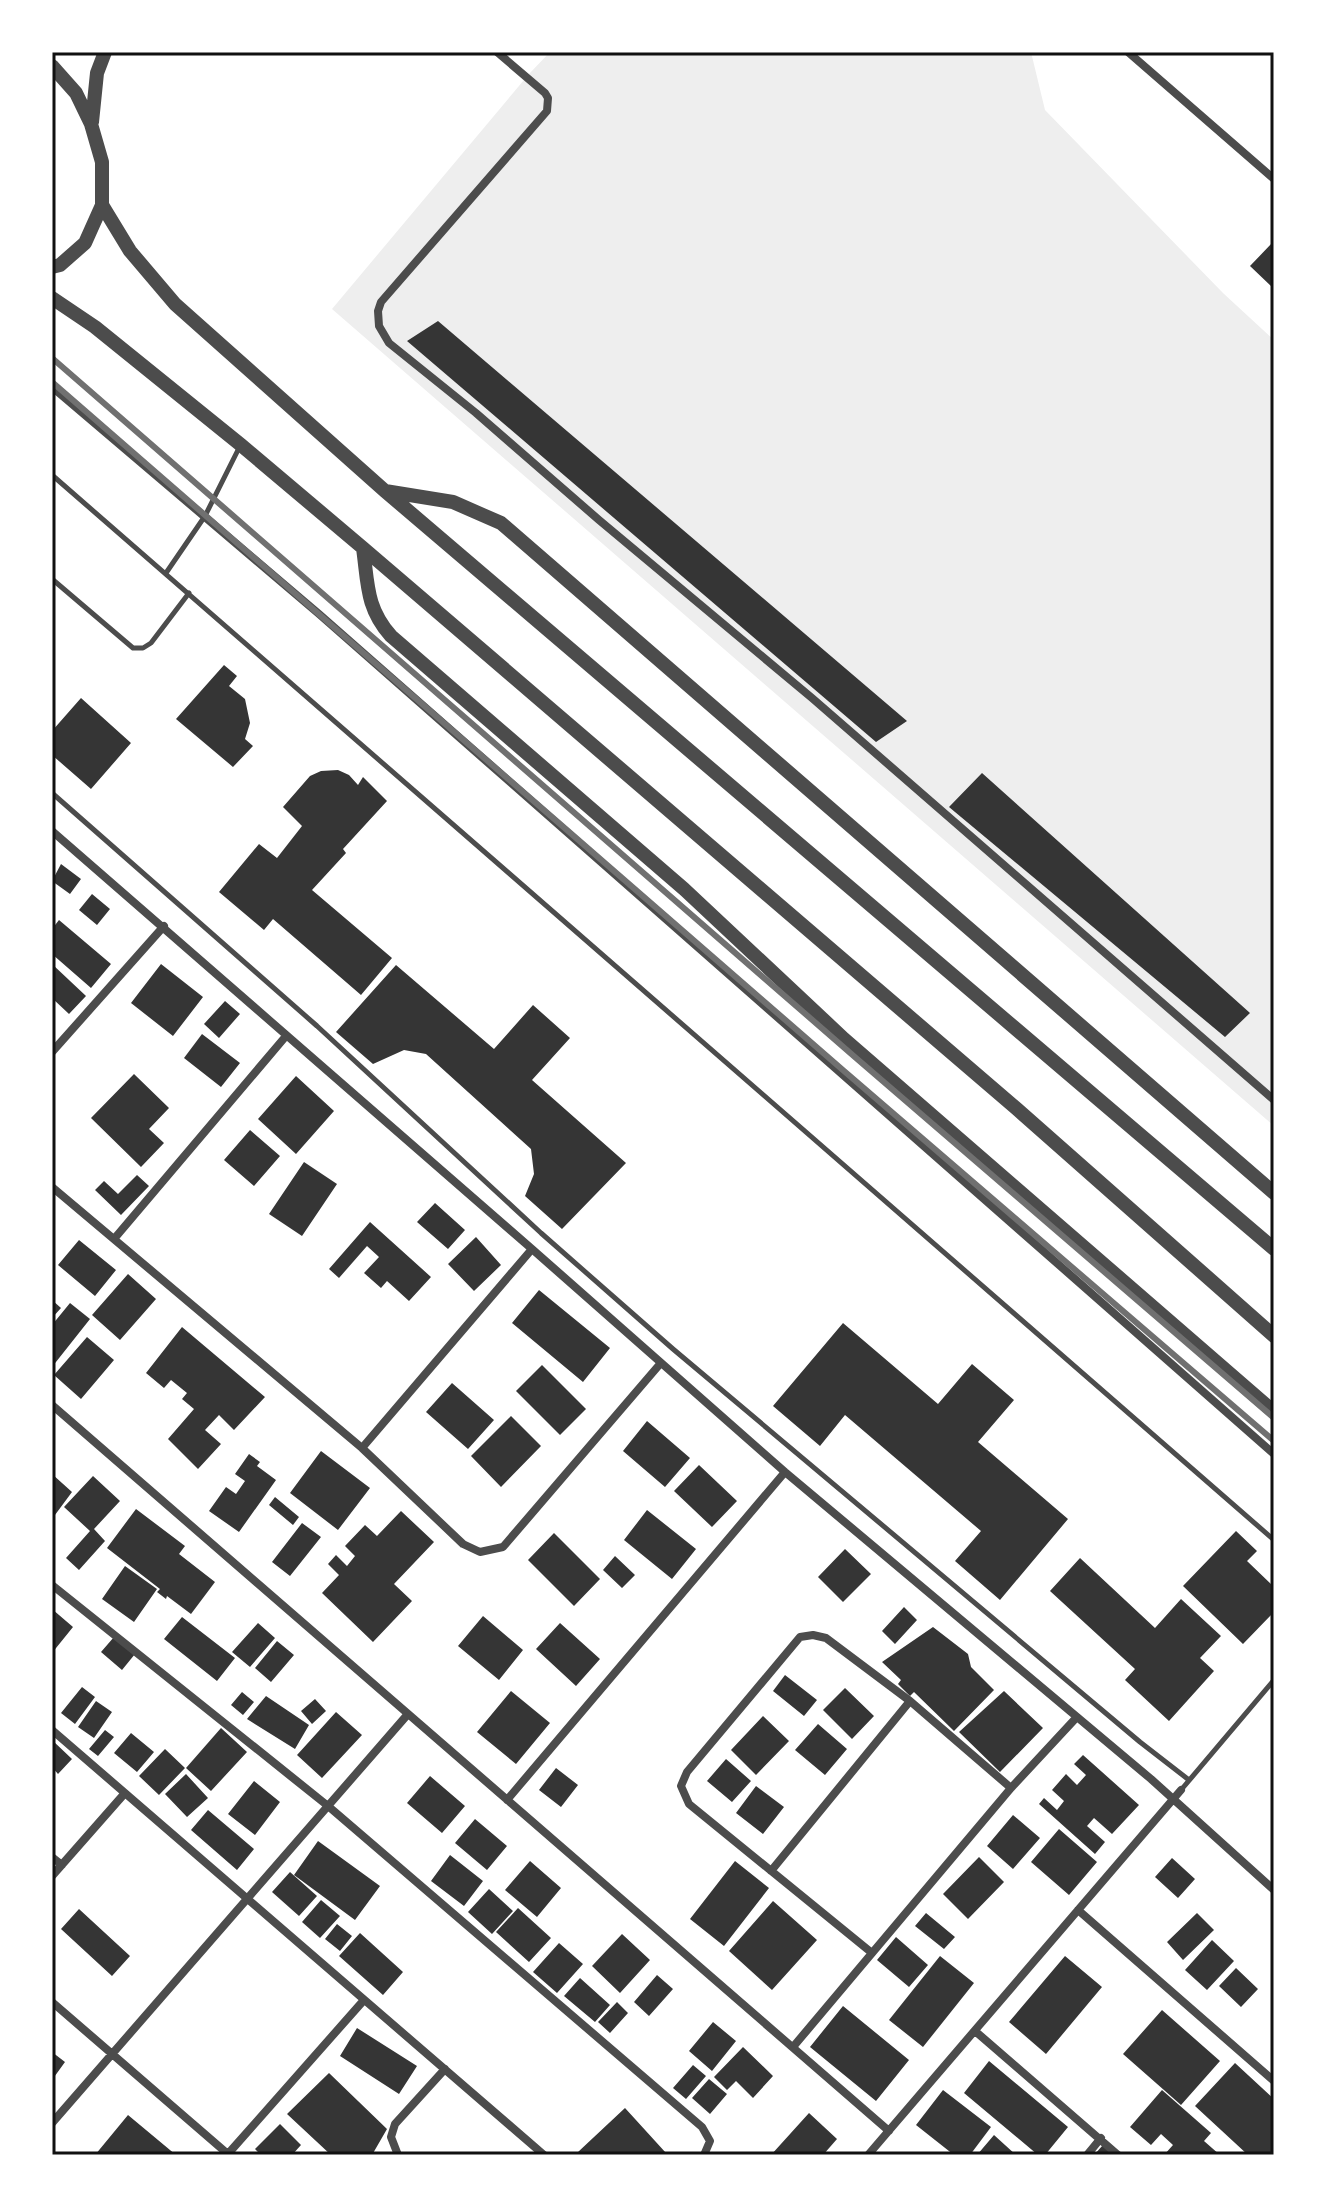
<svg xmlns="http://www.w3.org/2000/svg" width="1326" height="2207" font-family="'DejaVu Sans',sans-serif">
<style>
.green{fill:#eee}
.building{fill:#353535}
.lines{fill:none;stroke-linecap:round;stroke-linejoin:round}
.service{stroke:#4c4c4c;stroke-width:5}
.minor{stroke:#4c4c4c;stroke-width:8}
.tertiary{stroke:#4c4c4c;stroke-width:14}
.rail{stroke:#707070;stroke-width:6}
.neatline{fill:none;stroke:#111;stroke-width:3}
</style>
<rect width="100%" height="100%" fill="#fff"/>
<path class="green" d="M550,52H1031L1045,110L1223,293L1274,340V1126L332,309L529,74Z"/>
<path class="building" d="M1274,241V289L1250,266Z
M438,321L907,721L876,742L407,341Z
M224,665L237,676L229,686L245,699L250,723L245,739L253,746L233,767L176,719Z
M81,698L131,743L91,789L52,755V731Z
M338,770L349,775L358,785L363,777L387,801L343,849L346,853L312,890L392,958L361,995L273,919L264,930L219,892L259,844L277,858L302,826L283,807L310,776L321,771Z
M982,773L1250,1013L1225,1037L949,807Z
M61,864L81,879L70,894L52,881Z
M92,894L110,909L97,925L79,910Z
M59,920L111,964L91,988L52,954V929Z
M52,964L86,996L69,1014L52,998Z
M161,964L203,997L173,1036L131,1003Z
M396,965L494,1049L533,1005L570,1038L532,1080L626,1163L562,1229L525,1196L534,1174L531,1149L426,1054L404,1050L373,1064L336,1032Z
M225,1001L240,1014L219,1038L204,1024Z
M202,1034L240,1063L221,1087L184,1058Z
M134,1074L169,1108L149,1129L164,1143L141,1167L91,1118Z
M296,1076L334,1111L296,1154L258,1119Z
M250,1130L280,1156L254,1186L224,1160Z
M304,1162L337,1184L302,1236L269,1214Z
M137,1175L149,1186L121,1215L95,1190L104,1181L118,1194Z
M435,1203L465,1230L448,1249L417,1222Z
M370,1222L431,1277L409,1301L387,1281L381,1288L364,1273L379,1257L367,1246L339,1278L329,1269Z
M476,1237L501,1265L474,1291L448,1264Z
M79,1240L116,1270L95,1296L58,1265Z
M128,1274L156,1299L120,1340L92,1315Z
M539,1290L610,1348L583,1382L512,1323Z
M52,1300L61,1308L52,1318Z
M70,1303L90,1319L52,1367V1325Z
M843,1323L938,1404L972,1364L1014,1400L978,1442L1068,1519L1000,1600L955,1561L981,1531L845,1415L820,1446L773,1406Z
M182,1327L265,1397L234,1430L219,1415L205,1430L221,1444L198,1469L168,1439L194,1409L182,1399L187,1393L171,1380L164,1388L146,1373Z
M87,1337L114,1360L81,1399L54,1375Z
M542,1365L586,1409L560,1435L516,1391Z
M452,1383L494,1420L468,1449L426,1412Z
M511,1416L541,1446L501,1487L471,1456Z
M647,1421L690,1458L665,1487L623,1451Z
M321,1451L370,1488L338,1530L290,1493Z
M249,1454L260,1462L257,1466L276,1480L239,1532L209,1511L226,1487L236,1494L245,1481L235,1474Z
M699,1465L737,1501L712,1527L674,1491Z
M52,1474L72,1492L52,1519Z
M93,1476L120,1501L94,1529L105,1541L79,1570L66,1558L90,1531L64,1507Z
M275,1497L299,1517L293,1525L269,1505Z
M136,1509L185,1546L179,1554L215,1582L191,1614L167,1596L166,1599L157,1592L160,1589L107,1548Z
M647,1510L696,1549L672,1579L624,1540Z
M401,1511L434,1542L394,1584L412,1601L373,1642L322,1593L339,1575L328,1564L336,1555L347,1566L355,1556L345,1546L365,1525L377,1536Z
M302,1523L321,1537L290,1576L272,1562Z
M1236,1531L1257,1551L1247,1561L1274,1587V1612L1243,1644L1183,1586Z
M554,1533L600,1579L574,1606L528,1560Z
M845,1549L871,1574L843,1602L818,1577Z
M615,1556L635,1575L622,1588L603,1570Z
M1080,1558L1155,1628L1181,1599L1221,1636L1200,1658L1214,1671L1169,1721L1125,1680L1135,1669L1050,1591Z
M125,1566L157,1589L134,1622L102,1599Z
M904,1607L917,1620L895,1644L882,1631Z
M52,1609L73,1627L52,1653Z
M483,1616L523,1650L499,1680L458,1646Z
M182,1617L235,1658L217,1681L164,1639Z
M258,1623L275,1638L250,1667L232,1652Z
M560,1623L600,1659L576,1686L536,1649Z
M933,1627L968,1654L971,1667L994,1690L954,1731L914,1692L910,1696L898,1684L901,1680L882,1662Z
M114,1637L135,1654L122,1670L101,1652Z
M277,1641L294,1655L271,1682L255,1668Z
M785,1675L817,1700L804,1716L773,1691Z
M82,1687L95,1697L75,1724L61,1713Z
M845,1688L874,1716L852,1739L823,1710Z
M511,1691L550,1723L516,1764L477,1732Z
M1004,1691L1043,1728L1000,1772L959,1732Z
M242,1692L254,1702L243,1715L231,1705Z
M266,1696L309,1725L295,1749L247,1719Z
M315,1699L326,1711L312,1724L301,1711Z
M96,1701L112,1712L94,1738L78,1727Z
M336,1712L362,1735L322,1778L297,1755Z
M763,1716L789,1741L756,1775L731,1750Z
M818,1724L847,1749L825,1775L795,1750Z
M221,1728L247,1752L211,1791L186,1768Z
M105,1730L114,1737L98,1756L89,1749Z
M131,1733L154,1752L137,1772L114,1753Z
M52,1740L72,1759L58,1774L52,1767Z
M165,1749L185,1768L159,1795L139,1776Z
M1083,1755L1139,1805L1112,1834L1094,1818L1087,1826L1105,1842L1095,1854L1039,1804L1044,1798L1057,1810L1064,1801L1052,1790L1066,1774L1077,1785L1086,1775L1074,1764Z
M726,1759L751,1781L732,1802L707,1781Z
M556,1768L578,1785L561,1807L539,1790Z
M186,1774L208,1798L187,1817L165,1794Z
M430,1776L465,1806L442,1833L407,1803Z
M254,1781L280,1802L255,1835L228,1814Z
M756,1786L784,1807L763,1834L736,1813Z
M208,1810L254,1849L237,1870L191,1830Z
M1013,1815L1040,1838L1013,1869L987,1846Z
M475,1819L507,1846L487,1870L455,1843Z
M1059,1829L1097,1862L1069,1895L1031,1862Z
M318,1841L380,1886L355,1920L294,1875Z
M450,1855L483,1881L464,1906L431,1881Z
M979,1857L1004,1882L968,1919L943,1894Z
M1172,1858L1195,1879L1178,1898L1155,1877Z
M530,1861L561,1888L537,1917L505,1890Z
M735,1861L769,1888L724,1946L690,1919Z
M290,1872L317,1896L299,1916L272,1892Z
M489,1889L513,1911L492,1934L468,1912Z
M321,1900L340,1916L320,1938L302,1922Z
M773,1901L817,1940L772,1990L729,1951Z
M518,1908L551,1938L529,1962L496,1932Z
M79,1909L130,1956L112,1976L61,1929Z
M926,1913L955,1937L944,1949L915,1926Z
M1197,1913L1214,1930L1183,1960L1167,1942Z
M337,1924L352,1936L340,1951L325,1939Z
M360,1933L403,1972L383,1995L339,1956Z
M622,1934L650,1960L620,1993L592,1966Z
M896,1937L928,1965L909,1987L877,1960Z
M1212,1940L1234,1961L1207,1990L1185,1970Z
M559,1943L583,1964L557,1993L533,1972Z
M940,1956L974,1983L923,2047L889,2020Z
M1065,1956L1102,1987L1046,2054L1009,2022Z
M1236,1968L1258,1989L1241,2007L1219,1986Z
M657,1975L673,1989L649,2016L634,2002Z
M580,1978L610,2005L595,2022L564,1996Z
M617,2002L628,2013L610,2033L598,2022Z
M843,2006L909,2060L876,2101L810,2047Z
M1162,2010L1220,2061L1181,2105L1123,2054Z
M713,2022L736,2041L712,2071L689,2051Z
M357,2028L417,2066L399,2094L340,2056Z
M743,2047L773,2076L753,2098L736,2081L727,2090L714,2077Z
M52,2052L65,2062L52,2080Z
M989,2061L1068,2127L1045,2155H1038L964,2093Z
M1235,2063L1274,2099V2155H1248L1195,2106Z
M693,2065L706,2076L686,2099L673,2088Z
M329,2073L387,2129L372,2155H331L287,2114Z
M709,2079L727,2094L710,2114L692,2098Z
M943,2090L991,2127L970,2155H954L916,2125Z
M1162,2090L1211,2133L1204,2141L1220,2155H1164L1173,2145L1161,2134L1151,2145L1130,2127Z
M625,2108L666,2153L581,2155L578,2152Z
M809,2113L837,2139L823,2155H771Z
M128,2115L176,2155H95Z
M280,2124L301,2145L292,2155H261L255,2149Z
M994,2135L1016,2155H977Z
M1103,2145L1113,2155H1094Z"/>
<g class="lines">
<path class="service" d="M52,475L1274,1540
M166,573L205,516L240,446
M52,579L133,648H143L151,643L189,593
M52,793L317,1026L541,1233L673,1349L1140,1742L1189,1780
M1181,1790L1274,1680"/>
<path class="minor" d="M497,52L545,93L548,98L547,111L381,302L378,311L379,326L389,343L476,413L599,520L812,698L1274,1100
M1128,52L1274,179
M52,387L319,614L1274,1454
M52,831L532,1249L785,1472L1151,1779L1274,1890
M52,1052L164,926
M52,1187L362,1448L463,1544L480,1552L503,1547L660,1364
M114,1239L286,1036
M52,1405L889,2131
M362,1448L532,1249
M52,1585L328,1806L702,2127L710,2141L704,2155
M52,1730L544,2155
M507,1800L785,1472
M52,1857L62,1865
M771,1871L910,1701
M52,1876L125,1793
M1078,1910L1274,2081
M872,1953L689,1804L681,1786L687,1772L800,1637L813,1635L826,1638L910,1701L1011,1788
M52,2002L229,2155
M975,2031L1118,2155
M793,2047L1011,1788L1076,1718
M52,2123L408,1714
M227,2155L364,2000
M398,2155L391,2137L395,2124L445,2069
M868,2155L1181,1790
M1087,2155L1101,2138"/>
<path class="tertiary" d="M52,66L76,93L91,124L102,162V205L85,243L60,265L52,267
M92,122L97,73L105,52
M102,205L130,251L175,304L385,491L1274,1249
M52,298L95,327L241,445L363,548L1017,1109L1274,1336
M385,491L453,502L501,523L1274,1193
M363,548C368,584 366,608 391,636L684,889L844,1039L1274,1412"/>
<path class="rail" d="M52,358L856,1058L1274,1418
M52,382L844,1071L1274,1441"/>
</g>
<rect width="1326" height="2207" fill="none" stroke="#ffffff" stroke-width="108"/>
<rect x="54" y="54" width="1218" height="2099" class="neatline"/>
</svg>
